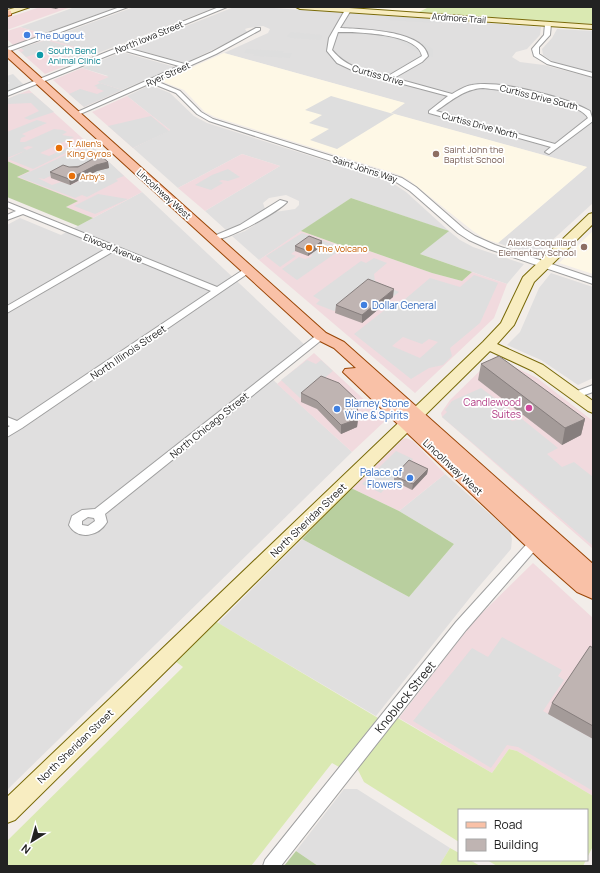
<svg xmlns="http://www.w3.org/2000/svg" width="600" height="873" font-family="Manrope,sans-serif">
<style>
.residential{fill:#e0dfdf}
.commercial{fill:#f1dade}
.education{fill:#fef8e6}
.grass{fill:#dae9b2}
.forest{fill:#b9cf9f}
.parking{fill:#dedede;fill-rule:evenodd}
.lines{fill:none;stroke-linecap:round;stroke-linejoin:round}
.street-casing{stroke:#9f9f9f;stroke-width:2}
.secondary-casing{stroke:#796a09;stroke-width:2}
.primary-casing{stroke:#9a4505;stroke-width:2}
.street{fill:#fff;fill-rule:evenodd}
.secondary{fill:#f8edc1;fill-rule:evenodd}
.primary{fill:#f9c1a7;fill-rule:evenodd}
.rail-casing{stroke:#707070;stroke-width:2.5}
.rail{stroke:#fff;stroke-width:1.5;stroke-dasharray:5;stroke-linecap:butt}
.wall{fill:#a49b99}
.shaded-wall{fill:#867e7d}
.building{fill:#bfb4b2;stroke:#867e7d}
.shop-dot{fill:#3f7fe0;stroke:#fff;stroke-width:1.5}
.culture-dot{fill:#0f9aa8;stroke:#fff;stroke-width:1.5}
.food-dot{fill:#e8710a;stroke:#fff;stroke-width:1.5}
.education-dot{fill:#8d6e63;stroke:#fff;stroke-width:1.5}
.hotel-dot{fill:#d1479c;stroke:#fff;stroke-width:1.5}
.labels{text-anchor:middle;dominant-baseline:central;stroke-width:3.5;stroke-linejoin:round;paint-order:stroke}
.far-street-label{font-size:9px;fill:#222;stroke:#fff}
.far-shop-label{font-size:9px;fill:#366cbe;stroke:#fff;text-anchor:start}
.far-culture-label{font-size:9px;fill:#0d838f;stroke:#fff;text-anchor:start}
.far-food-label{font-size:9px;fill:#c56008;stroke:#fff;text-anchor:start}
.far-education-label{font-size:9px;fill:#785e54;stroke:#fff;text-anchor:start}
.shop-label{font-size:10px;fill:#366cbe;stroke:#fff;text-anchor:start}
.street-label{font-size:10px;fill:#222;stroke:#fff}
.hotel-label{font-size:10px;fill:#b23c85;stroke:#fff;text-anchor:end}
.near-street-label{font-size:12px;fill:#222;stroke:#fff}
</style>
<rect width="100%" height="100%" fill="#f2ede9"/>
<path class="residential" d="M75,7H117L44,34L20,27Z
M134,7H216L80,60L61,55L77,48L47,39Z
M234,7H260L541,27L540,35L527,49L516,52L512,57L520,62L544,65L593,78V203L535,256L498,243L587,167L390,113L404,103L224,53L268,33L270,29L263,26L248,28L245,29L248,33L246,34L185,63L131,48Z
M557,29L593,31V72L555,63L543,55L542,49L552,38Z
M122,52L175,67L122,90L96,82L108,76L82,68Z
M150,85L170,93L194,116L207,123L377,177L394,184L406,192L449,231L460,240L473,247L524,264L507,284L420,254L448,231L351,198L259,260L232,236L245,231L275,212L295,209L299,205V201L286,195L269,198L263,203L265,209L240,225L226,230L205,211L280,166L242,154L178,188L133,148L170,130L127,96Z
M142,192L307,347L270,377L352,452L7,790V225L20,218L61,235Z
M551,273L593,287V378L578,385L541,360L507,345L520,332L539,288Z
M445,474L510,532L512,539L511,549L476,590L376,716L218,623L302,539L409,597L454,544L399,511Z
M344,789H357L450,848L439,866H318L296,851Z"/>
<path class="commercial" d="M40,7H71L7,30V18Z
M20,27L44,34L13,45L7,39V31Z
M47,39L78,48L62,55L80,60L45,74L18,50Z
M82,68L109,77L97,82L122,90L84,107L53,80Z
M29,90L142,192L93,218L66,207L77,201L17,177L30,171L7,161V99Z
M127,96L170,130L133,148L92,112Z
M242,154L280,166L205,211L178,188Z
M301,231L350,249L355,246L432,273L462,281L472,272L507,284L494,318L415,393L259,260Z
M314,353L386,420L352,452L277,384Z
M494,357L537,378L593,421V549L442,417L441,413L450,400Z
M406,438L413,441L445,474L399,511L351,488L399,440Z
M533,563L593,618V796L517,751L509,749L492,773L399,718L473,622Z"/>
<path class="education" d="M340,7H429L419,12Z
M224,53L405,103L391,113L587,167L498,243L485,239L473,231L409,180L397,174L215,117L205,112L184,90L161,81Z
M593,231V274L559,263Z"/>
<path class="grass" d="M429,7H593V24L419,12Z
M215,621L378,718L339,767L332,763L251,866H7V841L183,667L175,661Z
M396,717L492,773L509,749L517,751L593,796V846L587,858V810H459V842L364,782L357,768Z
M450,848L459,853V860H470L480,866H439Z
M487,860H586L583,866H497Z"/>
<path class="forest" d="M7,161L30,171L17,177L78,201L66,207L93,218L78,226L7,197Z
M351,198L449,231L420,254L472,272L462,281L432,273L355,246L351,249L301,231Z
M351,488L399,511L454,544L409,597L302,539Z
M296,851L318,866H284Z"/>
<path class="parking" d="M386,16L447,20L440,23L389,20L385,18Z
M361,31L377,32L419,44L424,43L433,49V57L421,56V52L416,51L397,40L376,36L377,34L360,35Z
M291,32L323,35L320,40L290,38L287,36Z
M46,40L77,49L62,54L57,53L53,55L42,52L26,57L21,52L24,51L21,48Z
M246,49L284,51L283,53H292L290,58L253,56L254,54L244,53Z
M13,74L24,85L7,91V84L10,83L7,82V76Z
M100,83L122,90L84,107L69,94L80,89L97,94L104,91L96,88L98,87L94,86Z
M32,93L54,112L30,120L24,118L39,111L31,103L7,104V99L19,94Z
M331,96L390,113L394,114L337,149L310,140L329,129L309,123L322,115L305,110Z
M151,116L169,131L133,148L108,126Z
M37,120L47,123L22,134L26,136L21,138L20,142H25L54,129L63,130L67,132L62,135L74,137L40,153L49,156L73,145L78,147L33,169L8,159L33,147L28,146L23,148L27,150L7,158V132Z
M91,145L124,176L116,179L118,181L87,197L82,195L75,198L19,177L76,150H82ZM87,166L95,173L71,185L61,182L52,185L38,178L44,179L63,170Z
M228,169L240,177L228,181L222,180L219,181L223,183L211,190L195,185L212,175Z
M98,194L128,199L95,214L74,206Z
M302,233L343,248L297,280L282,269L299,257L305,259L311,257L312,255L311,254L323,246L309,241L291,254L296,256L280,267L266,256Z
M374,258L387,263L374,274L375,281L399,292L394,296L366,286L334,311L316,304L320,300L313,296L361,261L366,263Z
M474,275L498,283L480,323L450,348L452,356L443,365L429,368L411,379L354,334L391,305L404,300L430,278L460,287ZM403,337L422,344L429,339L438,342L420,358L392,346Z
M307,360L316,364L321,360L333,371L300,398L281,380Z
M481,388L509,409L503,413L512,421L522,419L558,448L547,454L562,467L574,462L593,477V546L442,417L447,412L445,410L452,401Z
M396,451L413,459L381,493L362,484Z
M502,637L562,670L558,676L564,680L543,711L593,739V791L518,747L507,745L491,768L413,721L472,648L488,657Z"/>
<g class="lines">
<g class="street-casing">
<path id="street" d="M120,7H128L7,52V48Z
M219,7H227L127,48L185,64L212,52L256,28H260V30L216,54L156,81L180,91L201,112L213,119L402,178L416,187L464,229L475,236L495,245L593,278V284L489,249L469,240L458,233L410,191L396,182L209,121L197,114L176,93L151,83L78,115L73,114L179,66L122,50L7,96V92Z
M348,8L351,10L340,28C361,29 423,30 428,56L422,62L394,78L452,94C459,90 465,86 472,85C500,80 566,97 590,111L593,121L549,154L545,152L551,147L429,113V111L448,96L354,71L337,63L327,51L329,38L345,10ZM338,32C356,32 418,33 422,56L388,76C365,71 347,68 332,50ZM483,88C503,90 579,100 588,118L555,144L436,111C451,101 464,89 483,88Z
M548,22L551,24L550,35L539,47V54L551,62L593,73V77L547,64L534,56L532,49L544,35L545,24Z
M280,200L287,202C278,212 223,243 210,240L209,238L240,225Z
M7,202L217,287L246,268L249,267L253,270L22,428L7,437V428L10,426L7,425V417L17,421L211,291L114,251L7,313V306L107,248L23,214L7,220V215L16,211L7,207Z
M321,333L326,336L324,338L105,514L107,522C99,536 78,541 69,525L72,516L82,510L95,509L318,334ZM88,517L94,518L95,521L88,526L82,525V521Z
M593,385V392L576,398L571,395L572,393Z
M539,534L543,535L545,538L543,541L466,630L281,866H263L265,860L456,622L535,535Z"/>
</g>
<g class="secondary-casing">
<path id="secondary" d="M18,7H30L7,15V10Z
M296,7H335L593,25V29L300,9Z
M593,213V224L534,282L514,325L497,344L543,365L593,401V413L588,411L533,371L490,351L15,820L7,823V797L483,342L501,323L523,277L589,214Z"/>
</g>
<g class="primary-casing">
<path id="primary" d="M7,10L11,11V15L7,16Z
M7,49L10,50L326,333L344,342L593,564V599L577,592L544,563L343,372L345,369L356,368L334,348L316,339L7,57Z"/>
</g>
<use href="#street" class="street"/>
<use href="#secondary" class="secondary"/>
<use href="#primary" class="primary"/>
<g class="rail-casing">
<path id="rail" d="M7,8L11,7"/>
</g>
<use href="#rail" class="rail"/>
</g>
<path class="wall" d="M47,7H62L55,9Z
M108,162L109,168L97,171L70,185L51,178L50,172L69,167Z
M322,241V246L308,256L295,251V246Z
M393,297L362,323L335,313L336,305Z
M481,364L585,419L581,435L562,445L478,380Z
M301,393L358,419L357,427L341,434L317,409L301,402Z
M428,469L427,474L412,490L394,481V476Z
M593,648V739L548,714L552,703Z"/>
<path class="shaded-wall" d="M55,7H62L55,9Z
M108,162L109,168L97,171L70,185L69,179L96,165Z
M322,241V246L308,256V251Z
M394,289L393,297L362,323V315Z
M358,419L357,427L341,434V425Z
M585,419L581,435L562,445L565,428Z
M428,469L427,474L412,490L413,484Z"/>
<path class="building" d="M100,155L108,162L96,165L69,179L50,172L63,165L69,167H78Z
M309,236L322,241L308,251L295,246Z
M368,279L394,289L362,315L336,305Z
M499,356L585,419L565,428L481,364Z
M321,376L339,383L357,400L358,419L341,425L317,401L301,393Z
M409,460L428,469L413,484L394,476Z
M590,646L593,648V726L552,703Z"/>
<g class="shop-dot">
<circle cx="27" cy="35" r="4"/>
<circle cx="364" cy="305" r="4"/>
<circle cx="337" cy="409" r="4"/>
<circle cx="410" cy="478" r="4"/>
</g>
<circle class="culture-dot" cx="40" cy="55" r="4"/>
<g class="food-dot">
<circle cx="59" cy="148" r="4"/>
<circle cx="72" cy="176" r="4"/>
<circle cx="309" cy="248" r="4"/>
</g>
<g class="education-dot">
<circle cx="436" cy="154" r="4"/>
<circle cx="584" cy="247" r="4"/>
</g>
<circle class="hotel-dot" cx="529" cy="408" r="4"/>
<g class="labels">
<g class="far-street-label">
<text transform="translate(459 18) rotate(4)">Ardmore Trail</text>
<text transform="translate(149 37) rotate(-22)">North Iowa Street</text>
<text transform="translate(168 74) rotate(-24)">Ryer Street</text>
<text transform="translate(378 75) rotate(16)">Curtiss Drive</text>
<text transform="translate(539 97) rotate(14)">Curtiss Drive South</text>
<text transform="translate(480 125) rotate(15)">Curtiss Drive North</text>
<text transform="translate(365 169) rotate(18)">Saint Johns Way</text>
<text transform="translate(164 194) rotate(42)">Lincolnway West</text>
<text transform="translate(113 248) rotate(22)">Elwood Avenue</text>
</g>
<g class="far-shop-label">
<text x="35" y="35">The Dugout</text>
</g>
<g class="far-culture-label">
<text x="48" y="50">South Bend<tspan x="48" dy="10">Animal Clinic</tspan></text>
</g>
<g class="far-food-label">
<text x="67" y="143">T. Allen's<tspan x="67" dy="10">King Gyros</tspan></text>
<text x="80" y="176">Arby's</text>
<text x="317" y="248">The Volcano</text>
</g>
<g class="far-education-label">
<text x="444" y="149">Saint John the<tspan x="444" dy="10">Baptist School</tspan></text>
<text x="576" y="242" text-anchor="end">Alexis Coquillard<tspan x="576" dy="10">Elementary School</tspan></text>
</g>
<g class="shop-label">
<text x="372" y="305">Dollar General</text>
<text x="345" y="403">Blarney Stone<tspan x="345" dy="12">Wine &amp; Spirits</tspan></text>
<text x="402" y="472" text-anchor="end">Palace of<tspan x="402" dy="12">Flowers</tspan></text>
</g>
<g class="street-label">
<text transform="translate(128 352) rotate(-34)">North Illinois Street</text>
<text transform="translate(209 425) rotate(-39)">North Chicago Street</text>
<text transform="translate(453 467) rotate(43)">Lincolnway West</text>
<text transform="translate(308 520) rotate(-44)">North Sheridan Street</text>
<text transform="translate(75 746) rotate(-44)">North Sheridan Street</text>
</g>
<g class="hotel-label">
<text x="521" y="402">Candlewood<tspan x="521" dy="12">Suites</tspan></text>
</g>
<g class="near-street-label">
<text transform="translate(405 697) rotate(-51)">Knoblock Street</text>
</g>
</g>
<rect width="600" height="873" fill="none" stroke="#222222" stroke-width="16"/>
<rect x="458" y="809" width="130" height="52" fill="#ffffff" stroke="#a7a7a7"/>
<rect x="466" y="822" width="20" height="6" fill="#f9c1a7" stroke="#a7a7a7"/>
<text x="494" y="829" font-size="12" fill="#222222">Road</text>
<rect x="466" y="839" width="20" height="12" fill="#bfb4b2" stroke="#a7a7a7"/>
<text x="494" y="849" font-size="12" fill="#222222">Building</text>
<g transform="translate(32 841) rotate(217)" stroke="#ffffff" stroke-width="3" paint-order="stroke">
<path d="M0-3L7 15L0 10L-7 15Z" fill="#222222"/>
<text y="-6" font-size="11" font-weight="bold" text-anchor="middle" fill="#222222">N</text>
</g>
</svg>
